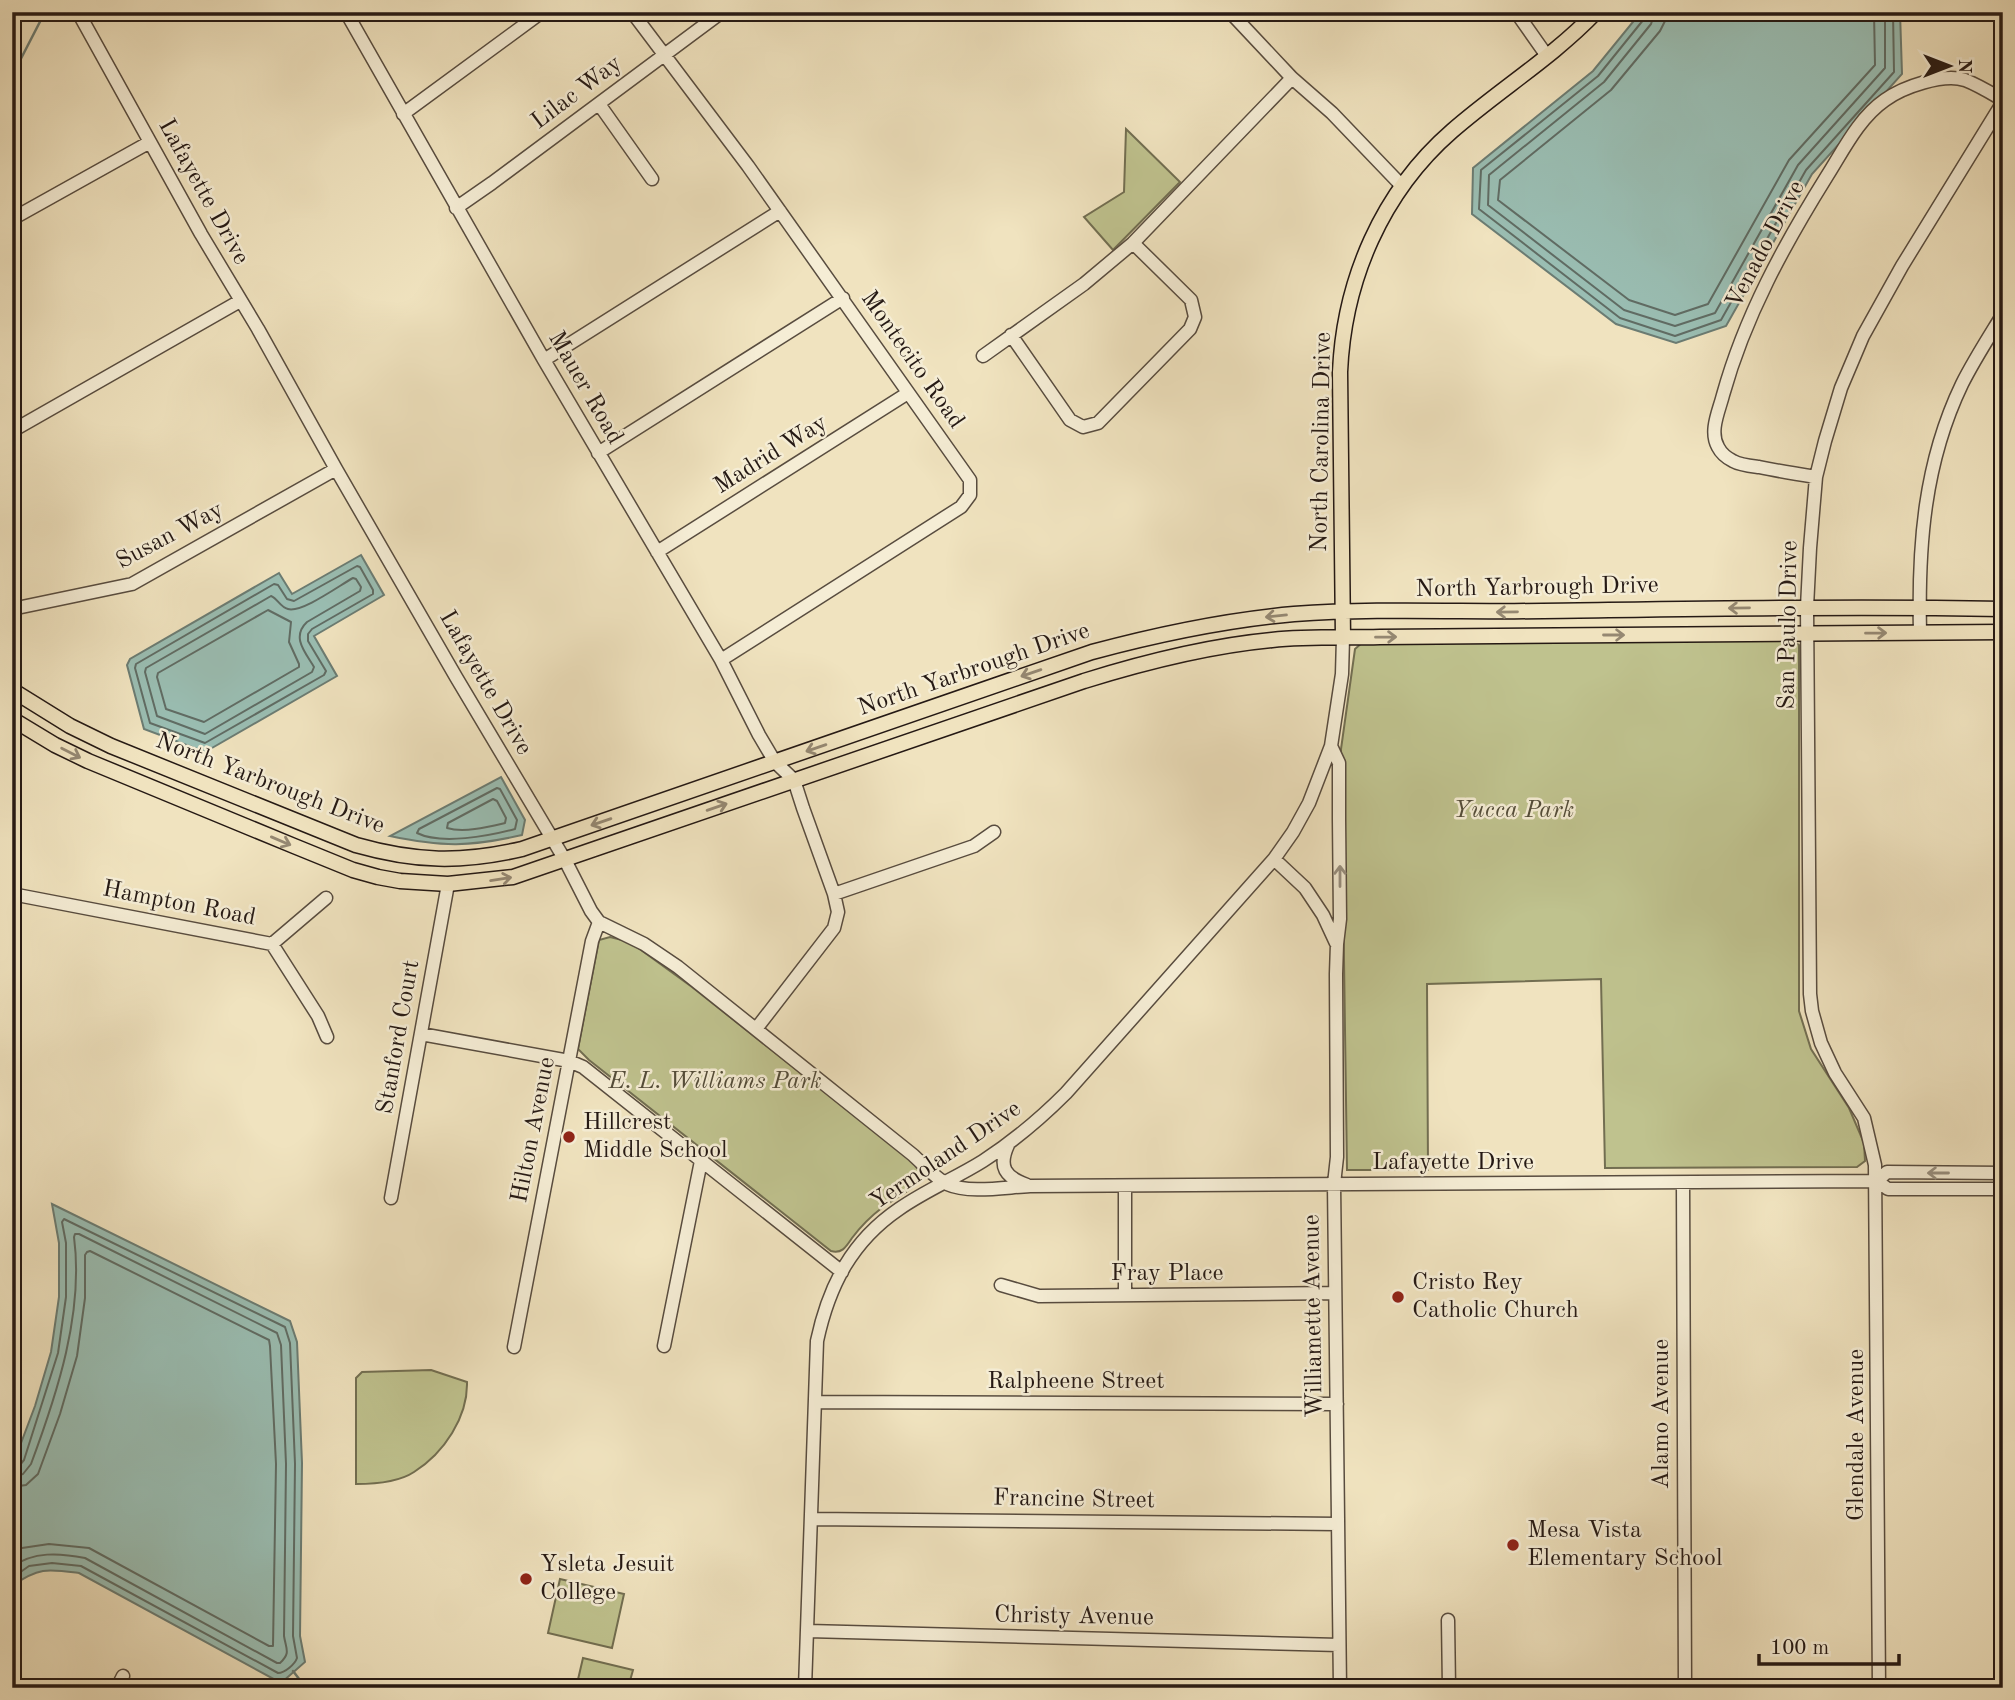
<svg xmlns="http://www.w3.org/2000/svg" width="2015" height="1700" font-family="'Old Standard TT',serif">
<style>
.green{fill:#bfc28e;stroke:#726e51;stroke-width:2}
.water{fill:#9abeb3;stroke:#6b7c73;stroke-width:2}
.lines{fill:none;stroke-linecap:round;stroke-linejoin:round}
.shore{stroke:#606c64;stroke-width:2}
.stream{stroke:#6b7c73;stroke-width:2.5}
.minor-casing{stroke:#584c3f;stroke-width:15}
.major-casing{stroke:#251914;stroke-width:17}
.minor{stroke:#f5edd5;stroke-width:12}
.major{stroke:#f0e3bf;stroke-width:14}
.oneway{stroke:#958872}
.oneway2{stroke:#978e7e}
.poi-dot{fill:#8f2418;stroke:#f5edd5;stroke-width:2.5}
.labels{text-anchor:middle;dominant-baseline:central;stroke-width:5;stroke-linejoin:round;paint-order:stroke}
.street-label{font-size:24px;fill:#251914;stroke:#f5edd5}
.park-label{font-size:24px;font-style:italic;fill:#534c39;stroke:#f5edd5}
.poi-label{font-size:24px;fill:#251914;stroke:#f5edd5;text-anchor:start}
</style>
<rect width="100%" height="100%" fill="#f0e3bf"/>
<filter id="stains"><feTurbulence type="fractalNoise" baseFrequency=".00286" numOctaves="4"/><feColorMatrix values="0 0 0 0 .2 0 0 0 0 .09 0 0 0 0 .02 0 0 0 .5 -.17"/></filter>
<radialGradient id="worn" r=".72"><stop offset=".6" stop-color="#630" stop-opacity="0"/><stop offset="1" stop-color="#630" stop-opacity=".3"/></radialGradient>
<path class="green" d="M1126,129L1180,182L1113,250L1084,217L1124,192Z
M1790,639L1799,645V1011L1811,1049L1849,1108L1864,1143L1865,1161L1857,1167L1605,1168L1601,979L1427,984L1428,1170H1347L1341,749L1355,649L1363,642Z
M610,937L630,942L692,987L917,1165L921,1177C915,1189 895,1198 883,1207C871,1216 861,1226 852,1238C846,1247 842,1254 831,1251L589,1060L578,1049L599,940Z
M431,1370L467,1382C468,1417 444,1453 414,1472C399,1482 374,1484 356,1484V1378L362,1372Z
M560,1579L624,1594L612,1648L548,1633Z
M583,1658L633,1670L628,1688H576Z"/>
<path class="water" d="M1641,12H1900L1902,74L1812,174L1726,326L1676,343L1616,324L1472,214L1473,168L1593,71Z
M361,555L384,595L314,636L337,676L205,752L144,729L127,665L130,659L279,573L292,594Z
M501,777L525,820L522,835C470,847 442,847 390,836Z
M52,1204L290,1321L297,1342L302,1463L300,1636L305,1662L281,1683L79,1573C48,1569 39,1567 12,1586V1467L35,1406L51,1352L59,1297V1243Z"/>
<g class="lines">
<path class="shore" d="M1646,12L1644,19L1598,76L1481,170L1479,209L1620,318L1675,336L1721,320L1806,170L1894,72L1893,12
M1655,12L1651,24L1604,82L1489,175L1488,205L1624,310L1675,326L1715,313L1798,165L1885,68V12
M1665,12V21L1660,31L1611,90L1500,180L1498,200L1629,300L1675,315L1708,304L1789,160L1875,65L1874,12
M357,566L360,567L373,590V594L312,629L308,634V641L326,671L324,675L205,743L150,723L135,668L136,664L274,584L278,585L287,599L294,601Z
M353,578L356,579L361,587L360,591L307,622C291,637 305,652 314,667L312,672L205,734L157,716L145,672L146,668L271,596C278,599 280,607 288,609C302,613 340,585 353,578Z
M268,610L291,622L289,642L299,664V667L204,722L166,709L157,677L158,673Z
M497,788L500,789L517,820L515,829C489,836 441,845 417,833L419,829Z
M493,799L497,801L506,818L505,823C488,827 464,833 447,828L448,823Z
M12,1468L19,1466L24,1460L58,1353L66,1297V1243L62,1222L64,1219L285,1327L290,1343L295,1464L293,1636L297,1658C295,1664 285,1673 278,1673L81,1566L52,1563L29,1566L12,1578
M12,1477L23,1474L31,1464C57,1394 84,1313 74,1237L75,1234H79L277,1333L281,1345L286,1464L284,1636C286,1649 291,1653 280,1663H277L85,1558C60,1553 33,1551 12,1567
M12,1487L26,1485L38,1474L60,1414L77,1356L85,1298V1255L87,1252L90,1251L269,1340L270,1346L276,1464L273,1646H269L89,1548L49,1544L22,1548L12,1554"/>
<path class="stream" d="M12,76L45,12
M293,1671L306,1688"/>
<g class="minor-casing">
<path id="minor" d="M78,12L201,234L258,329L336,469L456,677L565,860L591,911L599,922L644,944L678,967L913,1155C923,1164 935,1178 947,1184C969,1194 1006,1187 1030,1186L1877,1181L1888,1189H2003
M346,12L544,360L721,660L759,735L775,762L794,780L803,808L834,894L838,912L834,928L756,1029
M632,12L748,166L970,480V495L961,507L721,660
M1230,12L1292,78L1332,113L1402,186
M1516,12L1547,56
M599,104L652,179
M403,114L542,12
M456,208L492,183L722,12
M12,219L150,142
M1011,335L1070,420L1083,427L1098,423L1190,329L1195,317L1191,300L1133,243
M983,356L1084,284L1133,243L1292,78
M544,360L780,211
M12,431L240,301
M598,453L843,298
M1816,477C1797,474 1778,471 1759,467C1751,466 1740,465 1733,461C1727,458 1721,453 1718,447C1709,431 1719,411 1723,395C1745,316 1784,245 1827,176C1844,149 1859,118 1885,100C1903,87 1943,73 1965,80C1978,85 1991,93 2003,100
M657,552L908,393
M12,609L132,584L336,469
M1920,632C1918,546 1924,463 1962,384C1974,360 1989,337 2003,314
M1331,746L1339,763V819L1340,919L1337,944L1336,974L1337,1157L1334,1184L1340,1688
M1274,859L1305,888L1323,915L1336,943
M12,894L272,944L318,1016L327,1037
M834,894L974,846L994,832
M272,944L326,898
M421,1034L569,1061L583,1067L842,1272
M1008,1145C998,1167 1005,1177 1027,1185
M1877,1181L1887,1172L2003,1173
M1683,1183L1685,1688
M1125,1186V1295
M391,1198L448,884
M1001,1285L1039,1296L1335,1293
M664,1346L701,1161
M514,1347L592,941L599,922
M815,1402L1337,1404
M811,1519L1337,1524
M1448,1620L1449,1688
M808,1631L1339,1645
M117,1688L123,1676
M805,1688L817,1341C829,1285 852,1241 899,1209C926,1190 956,1178 983,1161C1014,1141 1040,1119 1066,1093L1274,859L1293,832L1309,803L1331,746L1342,674L1343,638
M1879,1688L1875,1165L1864,1118L1835,1073L1821,1043L1812,1011L1810,994L1807,607L1810,548L1816,477L1825,441L1841,388L1863,336L1902,266L2003,102"/>
</g>
<g class="major-casing">
<path id="major" d="M1343,638L1340,372C1344,280 1382,192 1452,131C1499,90 1553,57 1596,12
M12,690L70,726L111,746L356,845C416,862 461,863 522,849L1092,652C1159,634 1226,620 1294,614C1377,608 1460,612 1543,611C1696,609 1849,606 2003,609
M12,719L55,745L88,761L294,846L353,870L378,877L400,881L448,884L513,877L1084,681C1145,662 1208,646 1272,640C1308,636 1344,638 1380,637L2003,632"/>
</g>
<use href="#minor" class="minor"/>
<use href="#major" class="major"/>
</g>
<defs><path id="oneway-shaft" d="M-6 0H5M1.5-3L5.5 0L1.5 3" fill="none" stroke-width="1.6" stroke-linecap="round" stroke-linejoin="round" transform="scale(1.75)"/></defs>
<g class="oneway">
<use href="#oneway-shaft" transform="translate(1739 608) rotate(179)"/>
<use href="#oneway-shaft" transform="translate(1507 612) rotate(179)"/>
<use href="#oneway-shaft" transform="translate(1276 616) rotate(174)"/>
<use href="#oneway-shaft" transform="translate(1876 633) rotate(-1)"/>
<use href="#oneway-shaft" transform="translate(1614 635)"/>
<use href="#oneway-shaft" transform="translate(1386 637) rotate(-1)"/>
<use href="#oneway-shaft" transform="translate(1031 673) rotate(161)"/>
<use href="#oneway-shaft" transform="translate(816 748) rotate(161)"/>
<use href="#oneway-shaft" transform="translate(71 753) rotate(27)"/>
<use href="#oneway-shaft" transform="translate(717 807) rotate(-19)"/>
<use href="#oneway-shaft" transform="translate(601 822) rotate(161)"/>
<use href="#oneway-shaft" transform="translate(281 841) rotate(23)"/>
<use href="#oneway-shaft" transform="translate(501 879) rotate(-9)"/>
</g>
<g class="oneway2">
<use href="#oneway-shaft" transform="translate(1340 876) rotate(-90)"/>
<use href="#oneway-shaft" transform="translate(1938 1173) rotate(-180)"/>
</g>
<g class="poi-dot">
<circle cx="569" cy="1137" r="7"/>
<circle cx="1398" cy="1297" r="7"/>
<circle cx="1513" cy="1545" r="7"/>
<circle cx="526" cy="1579" r="7"/>
</g>
<g class="labels">
<g class="street-label">
<text transform="translate(577 93) rotate(-37)">Lilac Way</text>
<text transform="translate(203 192) rotate(61)">Lafayette Drive</text>
<text transform="translate(1766 245) rotate(-62)">Venado Drive</text>
<text transform="translate(912 360) rotate(55)">Montecito Road</text>
<text transform="translate(585 388) rotate(60)">Mauer Road</text>
<text transform="translate(1322 442) rotate(-89)">North Carolina Drive</text>
<text transform="translate(771 455) rotate(-32)">Madrid Way</text>
<text transform="translate(170 536) rotate(-28)">Susan Way</text>
<text transform="translate(1537 588) rotate(-1)">North Yarbrough Drive</text>
<text transform="translate(1789 625) rotate(-89)">San Paulo Drive</text>
<text transform="translate(974 670) rotate(-19)">North Yarbrough Drive</text>
<text transform="translate(485 683) rotate(60)">Lafayette Drive</text>
<text transform="translate(270 784) rotate(21)">North Yarbrough Drive</text>
<text transform="translate(179 904) rotate(11)">Hampton Road</text>
<text transform="translate(399 1037) rotate(-80)">Stanford Court</text>
<text transform="translate(534 1130) rotate(-79)">Hilton Avenue</text>
<text transform="translate(946 1156) rotate(-34)">Yermoland Drive</text>
<text x="1453" y="1163">Lafayette Drive</text>
<text x="1167" y="1274">Fray Place</text>
<text transform="translate(1314 1316) rotate(-91)">Williamette Avenue</text>
<text x="1076" y="1382">Ralpheene Street</text>
<text transform="translate(1662 1414) rotate(-90)">Alamo Avenue</text>
<text transform="translate(1857 1435) rotate(-90)">Glendale Avenue</text>
<text transform="translate(1074 1500) rotate(1)">Francine Street</text>
<text transform="translate(1074 1617) rotate(1)">Christy Avenue</text>
</g>
<g class="park-label">
<text x="1514" y="811">Yucca Park</text>
<text x="715" y="1082">E. L. Williams Park</text>
</g>
<g class="poi-label">
<text x="583" y="1123">Hillcrest<tspan x="583" dy="28">Middle School</tspan></text>
<text x="1412" y="1283">Cristo Rey<tspan x="1412" dy="28">Catholic Church</tspan></text>
<text x="1527" y="1531">Mesa Vista<tspan x="1527" dy="28">Elementary School</tspan></text>
<text x="540" y="1565">Ysleta Jesuit<tspan x="540" dy="28">College</tspan></text>
</g>
</g>
<rect width="2015" height="1700" fill="none" stroke="#f0e3bf" stroke-width="42"/>
<rect x="14" y="14" width="1987" height="1672" fill="none" stroke="#251914" stroke-width="3.5"/>
<rect x="21" y="21" width="1973" height="1658" fill="none" stroke="#251914" stroke-width="2"/>
<g transform="translate(1949 66) rotate(90)" stroke="#f5edd5" stroke-width="5" paint-order="stroke">
<path d="M0-5L12 26L0 18L-12 26Z" fill="#251914"/>
<text y="-10" font-size="19" font-weight="bold" text-anchor="middle" fill="#251914">N</text>
</g>
<path d="M1759 1654v10h140v-10" fill="none" stroke="#251914" stroke-width="3.5"/>
<text x="1770" y="1654" font-size="21" fill="#251914" stroke="#f5edd5" stroke-width="5" paint-order="stroke">100 m</text>
<rect width="100%" height="100%" filter="url(#stains)"/>
<rect width="100%" height="100%" fill="url(#worn)"/>
</svg>
